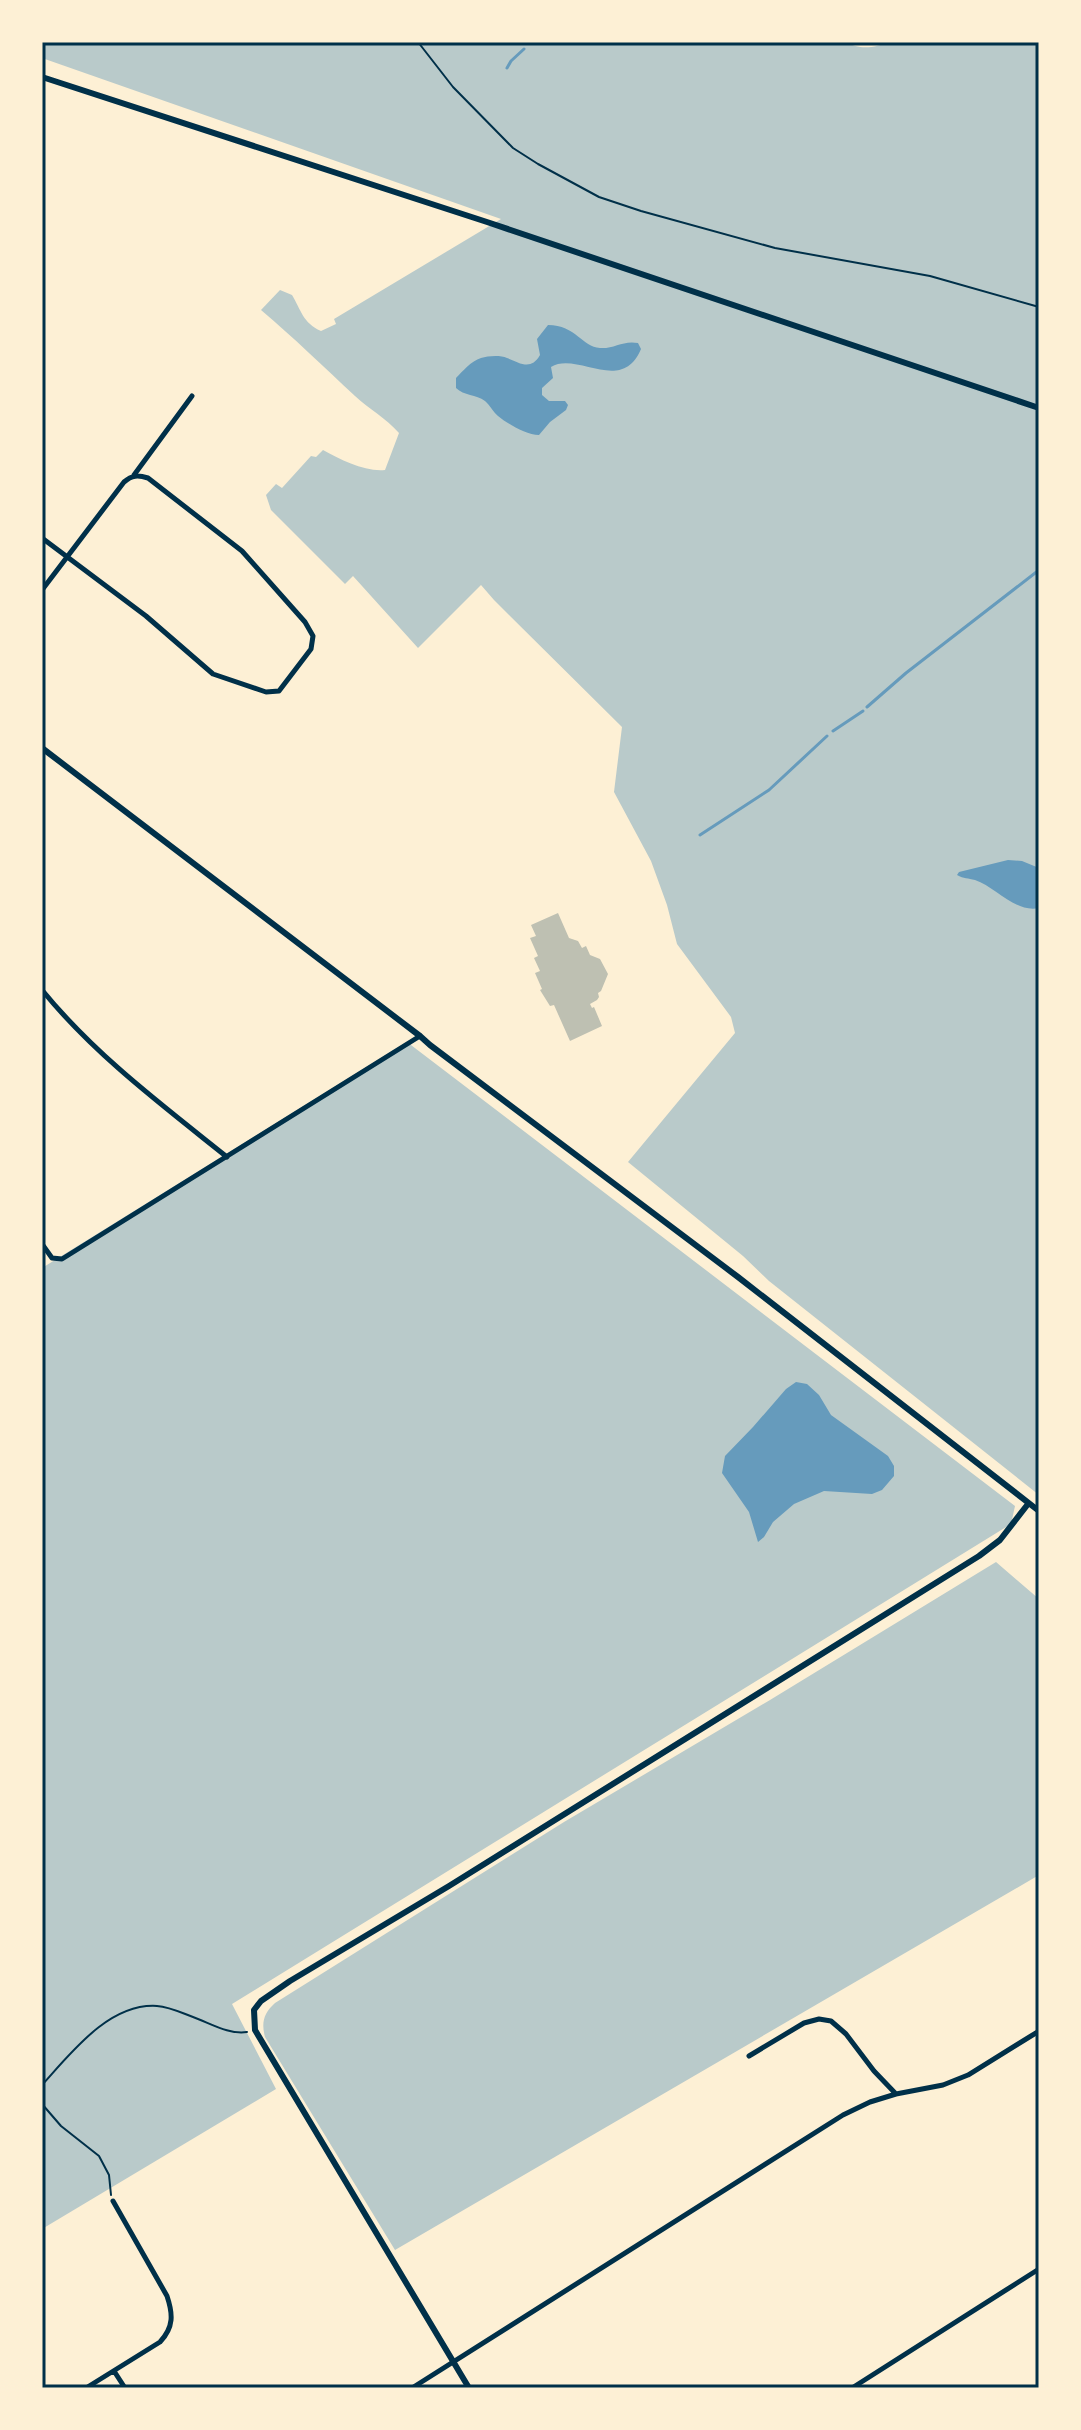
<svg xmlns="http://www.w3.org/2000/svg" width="1081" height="2430" font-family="Bitter,serif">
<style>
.green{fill:#b9caca}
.water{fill:#669bbc}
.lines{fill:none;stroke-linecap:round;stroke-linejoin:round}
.stream{stroke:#669bbc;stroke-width:3}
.building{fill:#bec0b2}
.path{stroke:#003049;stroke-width:2}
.minor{stroke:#003049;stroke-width:5}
.tertiary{stroke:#003049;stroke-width:6}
.secondary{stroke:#003049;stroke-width:6}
.neatline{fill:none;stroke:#003049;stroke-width:3}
</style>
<rect width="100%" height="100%" fill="#fdf0d5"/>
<path class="green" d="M42,42H847C857,50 877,48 888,42H1039V1495L769,1281L743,1256L628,1162L735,1033L731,1017L677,944L667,905L651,861L614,792L622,727L494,600L481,585L418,648L353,576L345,584L271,510L266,495L276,484L282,488L311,456L316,457L323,450C341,460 365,472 385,470L399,433C386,418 369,409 355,396C324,367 294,338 261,310L280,290L292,295C301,310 303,323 321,331L336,324L334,319L501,219L42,58Z
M407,1042L1015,1506L1011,1524L232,2004L276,2089L42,2229V1268Z
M996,1562L1039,1599V1875L395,2250L265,2037C261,2022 264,2013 275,2003L564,1822L770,1700Z"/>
<path class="water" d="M548,325C576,325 582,347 600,348C614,349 623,340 638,343L641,349C622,395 577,351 551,367L553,378L542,388V395L549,401H565L568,405L566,410L550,422L539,435C526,435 508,424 498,416C493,412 490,405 485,401C476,394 464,396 456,388V378C463,371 471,361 481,358C488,356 500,355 507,358C520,363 531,371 540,355L537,339Z
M1008,860L1022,861L1039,868V908C1015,913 996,887 975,880C968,878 964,879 957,875L959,872Z
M796,1382L807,1384L819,1395L831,1415L888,1456L894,1466V1476L882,1490L872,1494L824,1491L794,1504L773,1522L764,1537L758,1542L749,1512L722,1473L725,1456L753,1427L786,1389Z"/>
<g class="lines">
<path class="stream" d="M528,43L529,42
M507,68L511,61L524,49
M867,707L906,673L1039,570
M833,731L863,711
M700,835L769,790L827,736"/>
</g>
<path class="building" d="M558,913L569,938L578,941L582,948L586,946L590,955L600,959L608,974L601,991L598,993L599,997L597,1000L590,1004L592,1008L594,1007L602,1026L570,1041L554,1005L550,1006L540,990L542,989L535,973L540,971L534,958L538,956L530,938L536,936L531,925Z"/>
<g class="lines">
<path class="path" d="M418,42L453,87L513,148L538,164L599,197L641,211L775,248L930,276L1039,307
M42,2085C71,2053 109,2003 157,2006C170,2007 182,2013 193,2017C210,2023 229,2035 247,2032
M42,2104L61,2126L99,2156L109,2175L111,2195"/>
<path class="minor" d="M134,475L192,396
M42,538L146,616L213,674L266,692L279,691L311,649L313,636L305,622L242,551L148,478C138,475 132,475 124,482L42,590
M42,990C95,1055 162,1105 227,1157
M42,1244L52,1258L62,1259L420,1036
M749,2056L804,2023L819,2019L831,2021L846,2034L874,2071L896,2094
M114,2371L125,2388
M86,2388L160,2342C174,2327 173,2314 167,2296L113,2201
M412,2388L843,2115L870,2102L896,2094L943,2085L968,2075L1039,2031
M852,2388L1039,2269"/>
<path class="tertiary" d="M469,2388L255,2030L254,2010L261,2001L290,1981L449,1886L979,1556L1000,1540L1028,1504"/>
<path class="secondary" d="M42,77L487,222L1039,408
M42,748L420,1036L430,1045L738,1277L1039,1511"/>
</g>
<rect width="1081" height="2430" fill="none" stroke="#fdf0d5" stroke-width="88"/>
<rect x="44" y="44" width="993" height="2342" class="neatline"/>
</svg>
